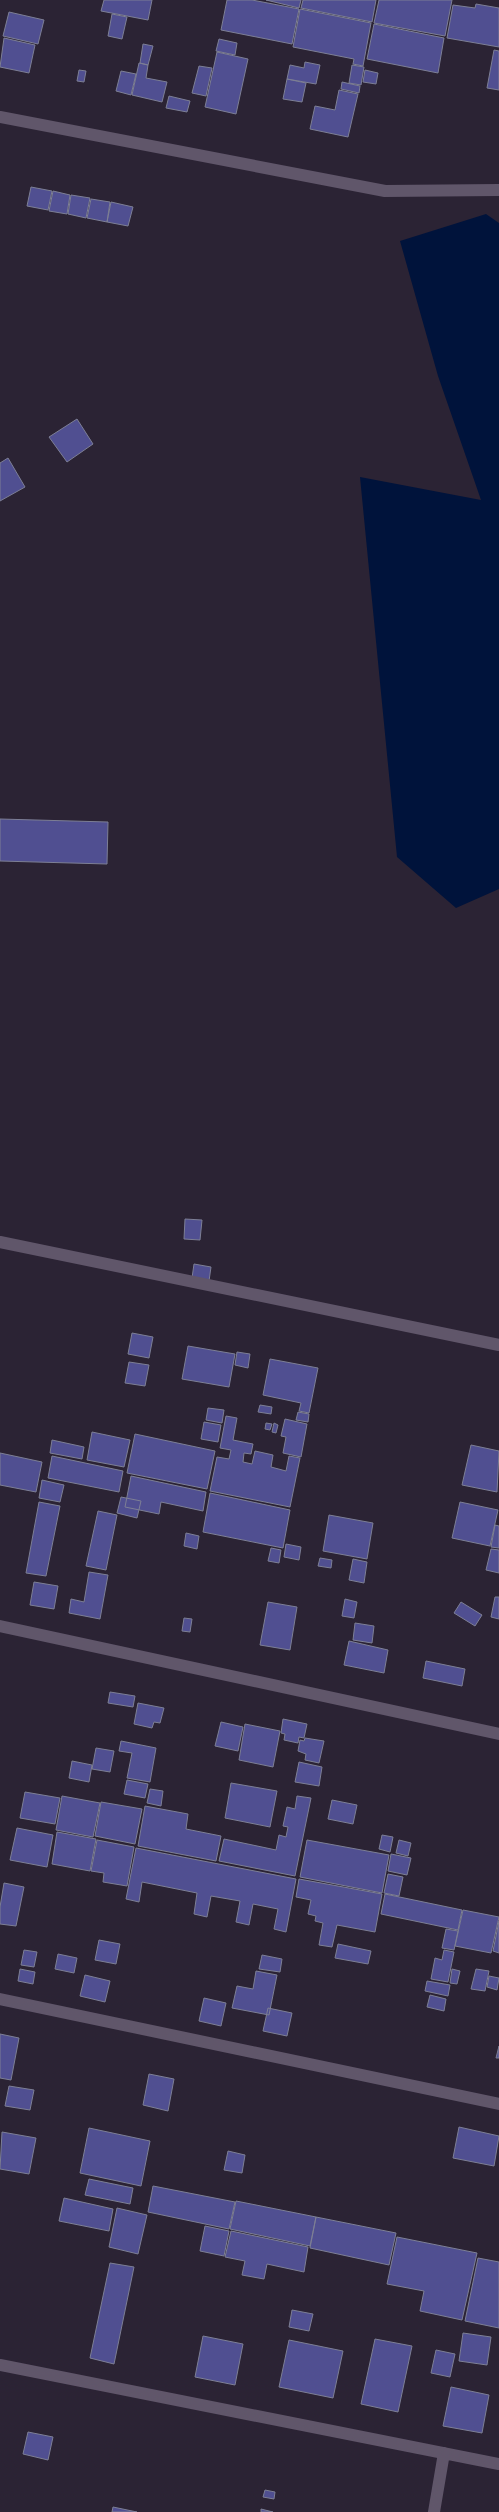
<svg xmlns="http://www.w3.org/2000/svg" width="499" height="2512" font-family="'Nunito Sans',sans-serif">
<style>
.water{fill:#00133b}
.building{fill:#504f91;stroke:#7d7f95}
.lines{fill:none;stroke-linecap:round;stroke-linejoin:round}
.street{stroke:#60566a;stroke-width:12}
</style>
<rect width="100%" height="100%" fill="#2b2334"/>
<path class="water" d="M486,214L499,223V889L456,908L397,857L360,477L481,500L438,376L400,241Z"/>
<path class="building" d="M104,0H152L148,20L101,11Z
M227,0H252L299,9L292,44L221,30Z
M266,0H301L299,8Z
M303,0H376L372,22L301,8Z
M379,0H452L445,36L374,23Z
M476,4L499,8V47L447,38L453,5L475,8Z
M300,9L371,23L363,66L353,64L354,59L293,47Z
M9,12L44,20L38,44L3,36Z
M112,14L127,17L122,39L108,36Z
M374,24L444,38L438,73L367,59Z
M4,38L35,45L29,73L0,67Z
M219,39L237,43L235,55L216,51Z
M143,44L153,46L148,65L140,63Z
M494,50L499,51V90L487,88Z
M217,52L248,59L236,114L205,107Z
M305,62L320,65L316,84L287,79L290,65L304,68Z
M139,63L148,65L146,78L167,82L162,102L132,95Z
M352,65L364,67L361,85L349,83Z
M199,66L212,68L206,96L192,93Z
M79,70L86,71L84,82L77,81Z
M365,70L378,73L376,84L363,82Z
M121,71L136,74L131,95L116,91Z
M287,79L306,83L302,102L283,99Z
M342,82L360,86L359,93L341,89Z
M339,90L358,94L348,137L310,129L315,106L335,110Z
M169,96L190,101L187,112L166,108Z
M31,187L52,191L48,210L27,206Z
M53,191L70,195L67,214L49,211Z
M71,195L90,198L86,218L68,214Z
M91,199L110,202L107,222L87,218Z
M111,202L133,207L128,226L107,222Z
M77,419L93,444L67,462L49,437Z
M8,458L25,487L0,501V463Z
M0,819L108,822L107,864L0,861Z
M185,1219L202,1220L200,1240L184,1239Z
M194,1264L211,1267L209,1281L192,1278Z
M132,1333L153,1337L149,1358L128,1354Z
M188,1346L235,1354L229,1387L182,1379Z
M237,1352L250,1354L248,1368L235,1365Z
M270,1359L318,1368L309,1413L299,1411L301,1403L263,1395Z
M129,1362L149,1365L145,1386L125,1383Z
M260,1405L272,1407L271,1414L258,1412Z
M208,1408L224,1410L222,1423L206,1420Z
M298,1412L309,1414L308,1422L296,1420Z
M226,1416L237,1418L233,1440L253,1444L251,1454L244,1453L243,1462L252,1464L255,1451L273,1455L271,1467L286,1471L289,1456L300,1458L290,1507L210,1491L217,1457L229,1459L231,1450L220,1448Z
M285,1419L307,1424L301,1457L283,1453L286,1437L281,1436Z
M204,1422L221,1425L218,1442L201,1439Z
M266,1423L272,1424L270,1430L265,1429Z
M274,1423L278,1425L276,1433L272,1432Z
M92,1432L130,1440L124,1467L87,1460Z
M135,1434L215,1451L207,1489L127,1473Z
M52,1440L84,1447L82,1459L50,1453Z
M471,1445L499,1451L497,1492L462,1485Z
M0,1453L42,1462L36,1492L0,1485Z
M52,1456L123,1471L119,1492L48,1478Z
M131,1476L206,1492L203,1511L161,1502L159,1514L125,1507Z
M42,1480L64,1485L60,1502L39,1498Z
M210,1493L290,1510L283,1548L203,1532Z
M121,1497L141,1501L137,1518L117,1513Z
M39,1502L60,1506L46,1576L26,1573Z
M460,1502L498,1510L490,1546L452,1538Z
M98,1511L117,1515L106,1570L86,1566Z
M329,1515L373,1523L367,1559L323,1551Z
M495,1525L499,1526V1548L491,1547Z
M186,1533L199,1536L197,1549L184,1546Z
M286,1544L301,1547L299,1560L284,1557Z
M271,1548L281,1550L279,1563L268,1561Z
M491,1549L499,1550V1573L486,1570Z
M320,1558L332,1560L331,1568L318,1566Z
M353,1559L367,1562L364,1583L349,1580Z
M89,1572L108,1575L100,1619L69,1613L71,1599L84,1602Z
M34,1582L58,1586L54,1609L30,1605Z
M495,1597H499V1619L491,1617Z
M345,1599L357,1602L354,1618L342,1616Z
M268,1602L297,1607L290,1650L260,1645Z
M461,1602L482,1615L475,1626L454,1613Z
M184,1618L192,1619L190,1632L182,1631Z
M355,1623L374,1626L372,1643L353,1640Z
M349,1641L388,1650L384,1673L344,1665Z
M426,1661L465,1669L462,1686L423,1678Z
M110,1692L135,1696L133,1707L108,1703Z
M138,1703L164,1708L160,1723L154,1722L152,1728L134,1724Z
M283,1719L307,1724L304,1738L299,1737L298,1743L284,1740L285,1734L281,1733Z
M221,1722L243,1727L238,1751L215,1746Z
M245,1724L280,1731L273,1767L239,1760Z
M305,1738L324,1741L319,1763L305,1760L306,1754L298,1751L300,1740L304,1741Z
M121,1741L156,1748L150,1782L127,1778L132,1753L119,1751Z
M96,1748L114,1751L110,1772L92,1769Z
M72,1761L92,1765L89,1782L69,1778Z
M299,1762L322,1767L319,1786L295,1782Z
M127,1780L148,1784L145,1798L124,1794Z
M231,1783L277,1791L270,1827L225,1818Z
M150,1789L163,1791L161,1806L147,1803Z
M25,1792L60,1798L55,1824L20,1818Z
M62,1796L100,1803L93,1837L56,1830Z
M297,1796L311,1798L295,1876L219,1861L224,1839L276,1850L279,1835L286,1837L288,1827L283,1826L287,1807L295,1809Z
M332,1800L357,1805L353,1824L328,1819Z
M101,1802L142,1809L135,1844L95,1836Z
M145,1806L188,1814L186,1829L221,1836L216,1861L138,1846Z
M17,1828L53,1835L47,1867L10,1860Z
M57,1832L96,1839L90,1871L52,1864Z
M382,1835L393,1837L390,1852L379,1849Z
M97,1840L134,1847L127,1886L103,1882L104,1873L91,1871Z
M307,1840L389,1855L382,1893L300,1877Z
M399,1840L411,1843L408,1856L396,1853Z
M136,1848L296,1879L286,1932L274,1929L278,1909L253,1904L249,1925L236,1922L240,1901L211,1896L207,1917L194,1914L197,1893L142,1882L139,1902L126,1899Z
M391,1854L411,1858L407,1875L388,1871Z
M388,1874L403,1877L399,1896L384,1893Z
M299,1879L382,1894L375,1932L337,1925L332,1947L319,1945L323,1923L315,1921L316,1916L308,1914L311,1900L296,1897Z
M4,1883L24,1887L16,1926L0,1924V1907Z
M385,1894L462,1910L458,1930L381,1914Z
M463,1910L499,1917L491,1953L455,1946Z
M499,1921V1953L493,1951Z
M446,1929L458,1931L454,1950L442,1948Z
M99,1940L120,1944L116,1964L95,1960Z
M338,1944L371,1951L368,1964L335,1958Z
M24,1950L37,1952L34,1967L21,1965Z
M444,1950L454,1952L448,1982L431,1979L435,1958L442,1960Z
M58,1954L77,1958L74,1973L55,1969Z
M262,1955L282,1959L280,1972L259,1969Z
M20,1969L35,1972L33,1984L18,1981Z
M452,1969L460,1971L457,1984L450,1983Z
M476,1969L489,1971L485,1991L471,1989Z
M256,1971L277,1975L269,2015L232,2008L237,1986L253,1989Z
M85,1975L110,1981L105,2002L80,1996Z
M489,1976L499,1978L497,1990L487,1987Z
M427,1981L450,1985L448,1996L425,1991Z
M430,1995L446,1999L444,2011L427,2007Z
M204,1998L226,2003L221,2026L199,2021Z
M268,2008L292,2013L287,2036L263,2031Z
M0,2034L19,2038L11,2080L0,2078Z
M499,2046V2058H496Z
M149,2074L174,2079L168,2111L143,2105Z
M9,2086L34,2090L30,2110L5,2106Z
M459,2127L499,2136L494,2166L453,2158Z
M89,2128L150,2141L141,2186L80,2173Z
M2,2132L36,2138L29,2174L0,2169Z
M228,2151L245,2155L242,2173L224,2170Z
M89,2179L133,2188L130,2204L85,2195Z
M153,2186L235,2202L229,2229L148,2212Z
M64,2198L113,2209L109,2231L59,2221Z
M236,2201L316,2217L310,2246L230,2229Z
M117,2208L147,2215L138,2254L109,2247Z
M316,2217L396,2233L389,2265L310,2248Z
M205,2226L229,2231L224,2256L200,2251Z
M231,2231L308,2247L304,2272L267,2264L264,2279L242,2275L245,2261L225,2257Z
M397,2237L477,2253L462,2320L420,2311L424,2291L387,2284Z
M478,2258L499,2262V2328L465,2321Z
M110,2263L134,2267L114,2364L90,2358Z
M292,2310L313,2314L309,2331L289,2327Z
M463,2333L491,2337L487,2365L459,2361Z
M203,2336L243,2344L235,2385L195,2377Z
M375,2339L412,2346L398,2412L361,2404Z
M289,2340L343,2351L333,2398L279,2387Z
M436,2350L455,2354L450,2377L431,2373Z
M451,2387L489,2395L482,2433L443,2426Z
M28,2432L53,2437L48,2460L23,2454Z
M265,2490L275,2492L274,2499L263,2497Z
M113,2507L137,2512H112Z
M261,2509L273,2512H261Z"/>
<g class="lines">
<path class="street" d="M0,117L385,191L499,190
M0,1242L499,1345
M0,1626L499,1734
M0,1999L499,2104
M0,2365L499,2464
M434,2512L444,2453"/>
</g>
</svg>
